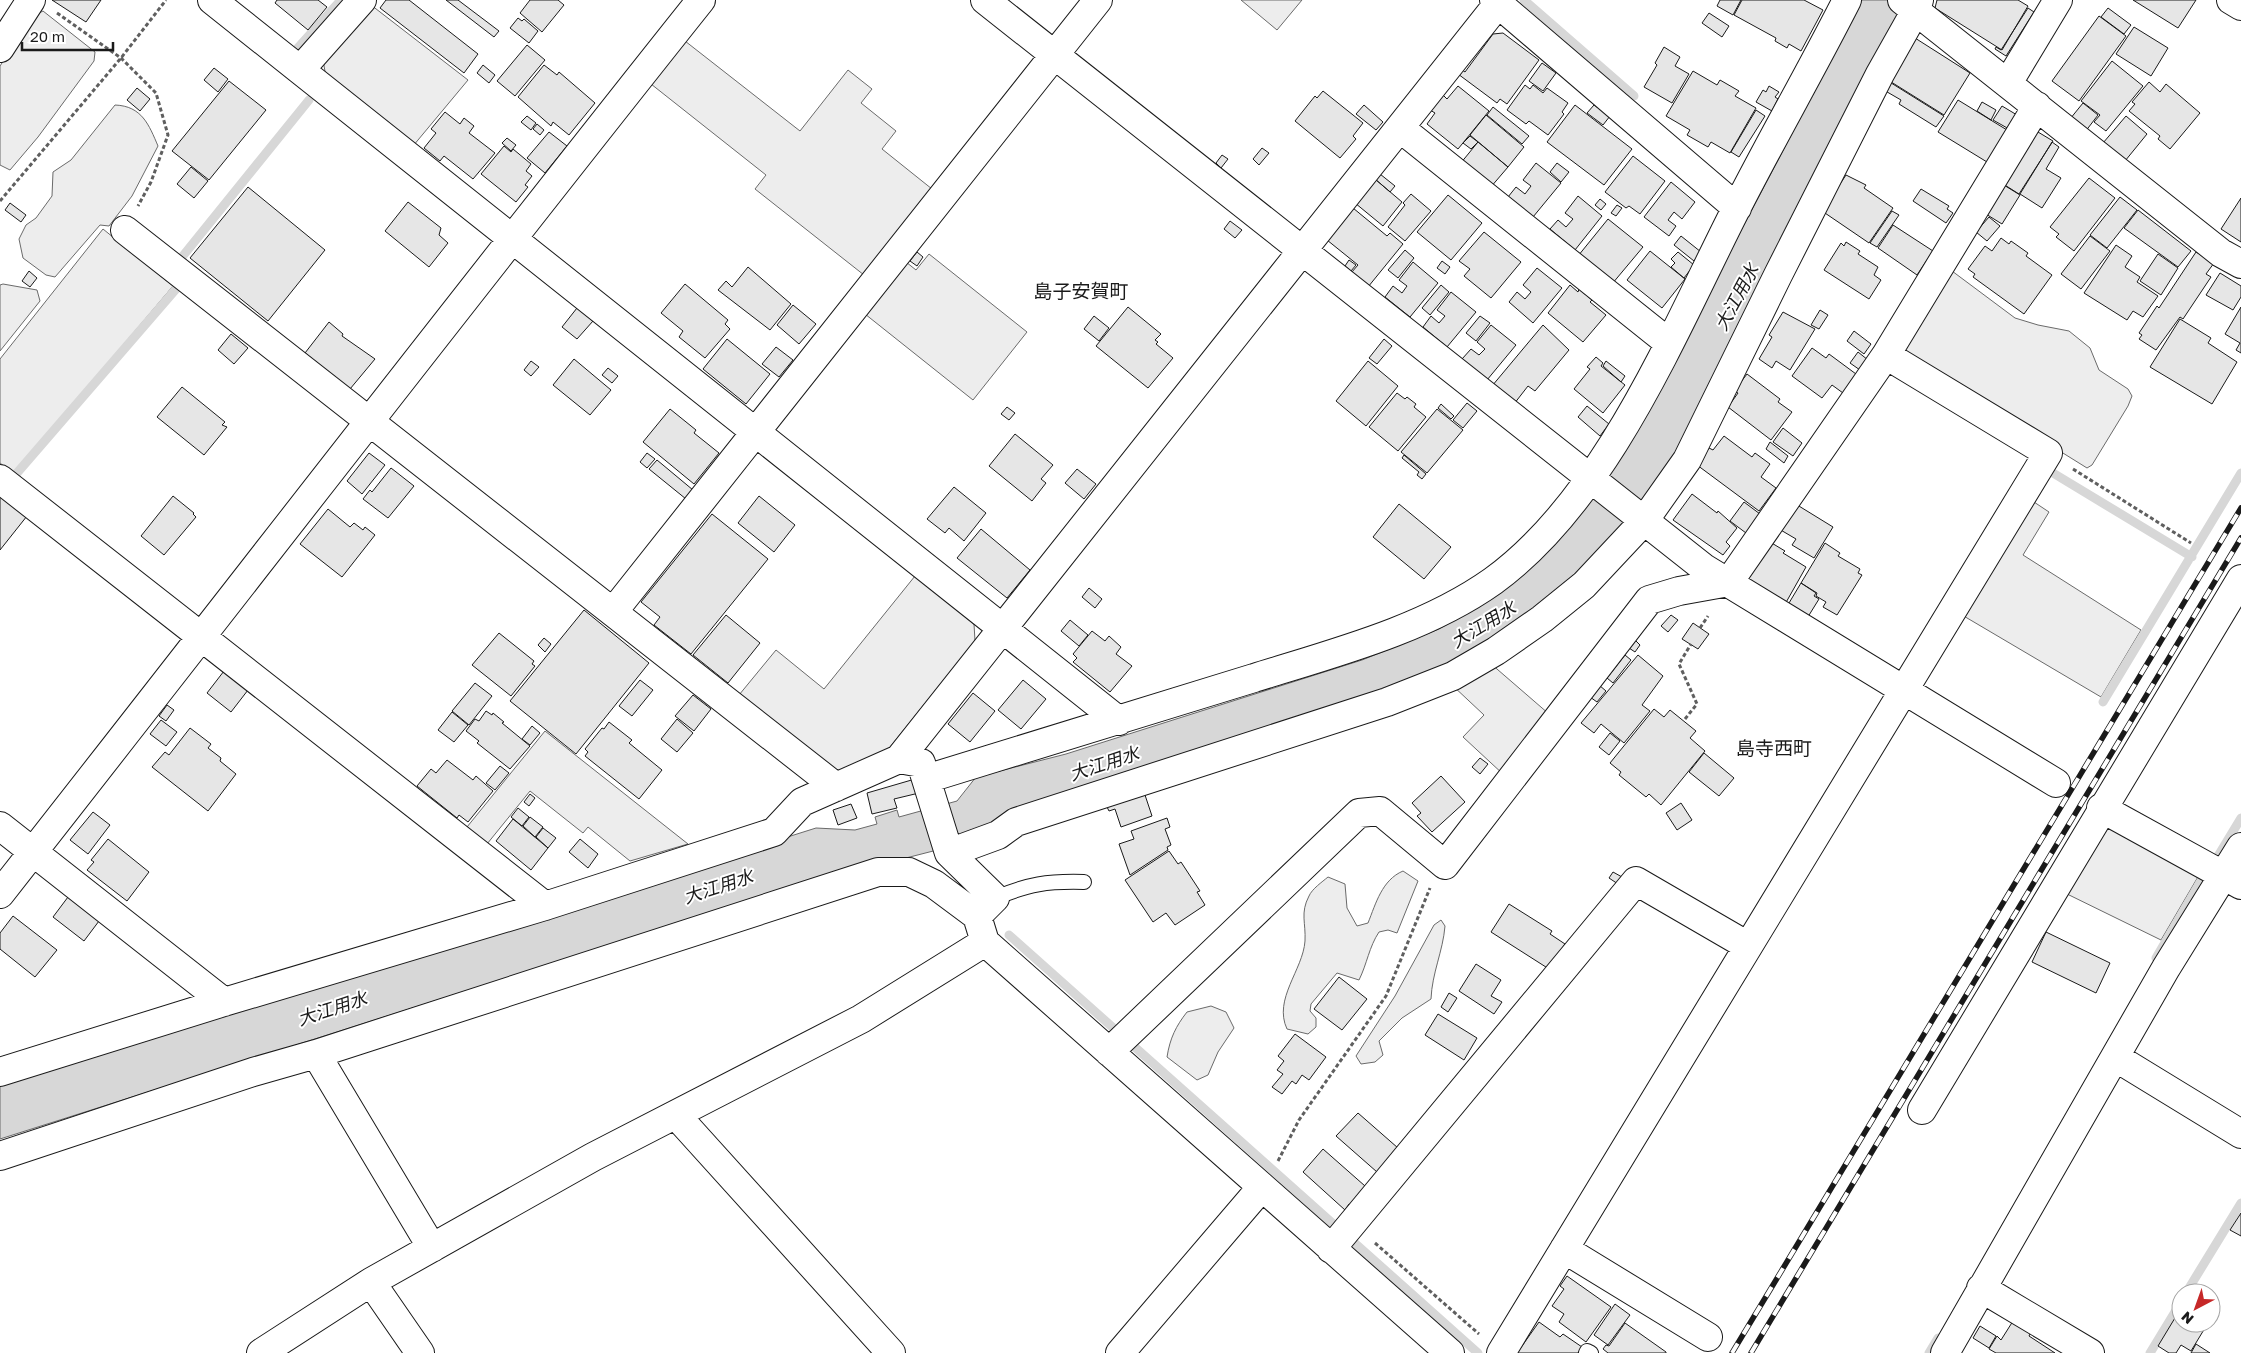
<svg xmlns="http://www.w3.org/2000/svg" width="2241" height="1353" font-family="'Golos Text','Noto Sans JP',sans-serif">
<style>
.green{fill:#ededed;stroke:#6a6a6a}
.water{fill:#d7d7d7;stroke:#6a6a6a}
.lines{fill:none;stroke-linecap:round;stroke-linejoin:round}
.stream{stroke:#d7d7d7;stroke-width:9}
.building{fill:#e6e6e6;stroke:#1a1a1a}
.service-casing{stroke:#1a1a1a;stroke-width:16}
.minor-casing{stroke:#1a1a1a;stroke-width:30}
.path{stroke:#5f5f5f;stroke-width:3;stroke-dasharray:4 2.5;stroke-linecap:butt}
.service{stroke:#fff;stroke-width:14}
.minor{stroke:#fff;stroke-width:28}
.rail-casing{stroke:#1a1a1a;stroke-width:5.5}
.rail{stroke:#fff;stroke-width:4;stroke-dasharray:11;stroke-linecap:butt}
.labels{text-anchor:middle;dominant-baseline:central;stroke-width:4;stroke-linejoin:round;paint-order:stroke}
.water-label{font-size:18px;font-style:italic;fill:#1a1a1a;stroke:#fff}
.quarter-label{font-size:19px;fill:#1a1a1a;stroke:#fff}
</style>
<rect width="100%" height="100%" fill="#fff"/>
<path class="green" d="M1241,0H1302L1277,30Z
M371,5L468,80L413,146L326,77L323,60Z
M43,11L95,52L94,61L38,137L10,170L0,165V66L32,17Z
M685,41L800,131L848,70L872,89L861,103L896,131L882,149L932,189L864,275L755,189L766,175L651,84Z
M115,105C142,106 149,125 158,146L132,196L109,226L100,225L55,277L46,275L23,258L19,239L26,225L36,218L52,196L53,172L71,160Z
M103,229L173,286L14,474L0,463V359Z
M929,254L1027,332L973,400L865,314L906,262L916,270Z
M1952,271L2015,318L2038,325L2069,331L2090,348L2099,370L2128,389L2132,396L2128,406L2092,465L2087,468L1907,356L1902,339Z
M3,284L37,290L40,301L0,351V285Z
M2031,500L2049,512L2023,555L2141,630L2101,697L1962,615Z
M915,576L974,624L975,641L881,758L835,773L739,695L776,650L824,689Z
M1490,663L1549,714L1504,775L1463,737L1484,715L1452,685Z
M545,731L688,844L630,861L588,827L583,833L530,791L487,844L467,827Z
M2102,822L2202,870L2161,940L2063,892Z
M1403,871L1418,881L1397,933L1388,930L1379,932C1369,947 1367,964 1359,980L1337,973L1311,1004L1310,1011L1316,1018V1027L1308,1034L1287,1029C1273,999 1303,970 1305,941C1306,923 1300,913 1309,896C1312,889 1322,882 1328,877L1345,884L1347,908L1357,926L1368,923C1376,903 1382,880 1403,871Z
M1441,920L1445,926C1443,951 1432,973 1431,999L1402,1018L1379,1041L1383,1055L1375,1062L1361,1064L1356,1056L1395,996L1434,925Z
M1211,1006L1226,1012L1234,1028L1218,1052L1208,1075L1197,1080L1167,1057C1170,1038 1176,1026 1187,1012Z"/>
<path class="water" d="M1862,0H1907L1894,36L1655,492L1579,581L1457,664L941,849L863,869L680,923L0,1139V1086L816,828L855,830L877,824L875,817L897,810L899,817L957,801L976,777L1066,754L1362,660L1439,629L1484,603L1524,572L1564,534L1623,455Z"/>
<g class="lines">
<path class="stream" d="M1524,0L1634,96
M295,51L341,0
M182,257L309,100
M17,473L176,289
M2053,473L2192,557
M2103,702L2241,473
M2218,856L2241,818
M1009,935L1478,1353
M2156,958L2205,874
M2186,1293L2241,1203
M1929,1353L1938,1338
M2150,1353L2181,1302"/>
</g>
<path class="building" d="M52,0H101L86,22Z
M277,0H318L327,7L308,30L275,3Z
M386,0H409L478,54L464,73L380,8Z
M446,0H458L499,31L494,37Z
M530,0H558L564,5L542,32L520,13Z
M1720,0H1741L1733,15L1717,6Z
M1742,0H1804L1823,10L1801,51L1789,44L1787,48L1775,41L1776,38L1734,15Z
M1937,0H2018L2028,6L2002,50L1935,8Z
M2133,0H2196L2178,28Z
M2028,8L2034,12L2006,56L1995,49L1996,47L2001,50Z
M2108,8L2131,25L2124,34L2101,17Z
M1709,13L1729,26L1722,37L1702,23Z
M2099,16L2126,36L2079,101L2052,81Z
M518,18L522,21L524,19L538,31L529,43L510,28Z
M2134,27L2168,48L2151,76L2116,54Z
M1503,33L1539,60L1507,104L1500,99L1497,103L1458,74L1461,69L1465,72L1493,34Z
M1915,38L1970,73L1944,115L1888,80Z
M527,45L545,60L515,96L497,81Z
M1664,47L1680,57L1675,66L1689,74L1672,103L1644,87L1657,65L1655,63Z
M2112,61L2143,86L2106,131L2094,122L2100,115L2081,101Z
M1542,63L1556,73L1543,91L1529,81Z
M483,65L495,75L489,83L477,73Z
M544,65L557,75L559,72L595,103L569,135L553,122L551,126L518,97Z
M214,68L228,79L218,92L204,80Z
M1693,71L1717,85L1720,80L1739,91L1735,96L1756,108L1730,153L1711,142L1708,147L1687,135L1690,130L1666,116Z
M229,81L266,110L209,180L172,151Z
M1888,81L1944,116L1936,127L1899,104L1901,100L1882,89Z
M2149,82L2160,92L2166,84L2200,113L2170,149L2158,139L2160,136L2129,111L2135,104L2132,102Z
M1525,85L1530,89L1533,85L1543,93L1547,88L1568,103L1562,112L1564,114L1548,135L1529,121L1526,124L1507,110Z
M1458,86L1489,111L1458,149L1427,124L1435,113L1430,110L1442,94L1447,99Z
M1769,86L1779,92L1775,97L1778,99L1772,111L1756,102L1763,90L1766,92Z
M137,88L150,99L140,111L127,100Z
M1323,91L1363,123L1353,136L1356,139L1340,158L1295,121L1315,96L1317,98Z
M1958,100L2007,130L1987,162L1938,132Z
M1982,102L1996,110L1991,120L1977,111Z
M2083,103L2098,115L2085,132L2070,119Z
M1364,105L1383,122L1376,130L1356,114Z
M1575,105L1632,149L1604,185L1547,142Z
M1594,105L1610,116L1603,125L1587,113Z
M2002,106L2017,115L2009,129L1993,120Z
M1493,107L1529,136L1522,144L1487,115Z
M1756,110L1765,116L1739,157L1731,152Z
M445,112L460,124L464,118L474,126L469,133L495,153L473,179L444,156L440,161L424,148L436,133L431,129Z
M1486,115L1524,147L1508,167L1470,135Z
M527,116L536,123L531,130L521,122Z
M2126,116L2147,134L2125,161L2103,143Z
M537,124L544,130L540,135L533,129Z
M2033,129L2053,141L2019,194L2000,182Z
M549,132L567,146L545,173L527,158Z
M1470,136L1478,142L1471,149L1463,143Z
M507,138L516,145L511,151L502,143Z
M1478,142L1508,167L1490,188L1460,164Z
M2052,142L2059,147L2046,169L2061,178L2042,208L2020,194Z
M504,146L511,152L513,149L531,164L526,171L532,176L525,185L528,187L516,202L481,174Z
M1262,148L1269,153L1259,165L1253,159Z
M1222,155L1228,159L1221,168L1216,163Z
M1633,156L1665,181L1640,214L1629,206L1626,208L1605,192Z
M1536,163L1561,183L1533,217L1508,197L1516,187L1525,194L1531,186L1523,180Z
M1557,163L1569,172L1561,182L1550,172Z
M191,167L208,181L194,198L177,184Z
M1380,174L1395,186L1390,192L1375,179Z
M1846,175L1866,185L1864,188L1893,208L1869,243L1822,211Z
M2089,178L2115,198L2074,251L2056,237L2059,234L2050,227Z
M1375,179L1402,202L1383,226L1355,203Z
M1671,182L1695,202L1682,219L1674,212L1668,220L1676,226L1669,236L1644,217Z
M1999,182L2020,195L2002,224L1981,211Z
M248,187L325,250L268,321L190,258Z
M1921,189L1949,206L1947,209L1953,213L1946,223L1913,201Z
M1411,194L1431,211L1405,241L1388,227L1405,205L1403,203Z
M1448,195L1482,223L1451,260L1417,232Z
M1578,196L1602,216L1575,250L1550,229L1558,220L1566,227L1573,219L1565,213Z
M2120,197L2137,210L2107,248L2090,235Z
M2241,198V242L2221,229Z
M1600,199L1606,204L1601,210L1595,205Z
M408,202L441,228L439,235L448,243L429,267L385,231Z
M10,203L26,215L21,222L5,210Z
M1617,205L1622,208L1616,216L1611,213Z
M1353,208L1387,236L1390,233L1403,244L1368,287L1351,273L1358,265L1327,240Z
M2138,210L2191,251L2178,267L2124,228Z
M1892,211L1899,215L1877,247L1870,243Z
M1989,217L2000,226L1987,241L1976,232Z
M1608,219L1643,247L1612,284L1578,256Z
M1230,221L1242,230L1235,238L1224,229Z
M1893,225L1933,251L1917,275L1878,248Z
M1484,232L1521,262L1491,298L1464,276L1470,269L1459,261Z
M1681,236L1701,252L1694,261L1674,245Z
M2090,236L2110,251L2081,289L2061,274Z
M2001,238L2009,244L2011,241L2028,253L2026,256L2052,275L2024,314L1973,277L1975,274L1968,269L1985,246L1992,251Z
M1846,242L1860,251L1858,254L1878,267L1874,275L1881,280L1869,299L1824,270L1841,243L1844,246Z
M2116,245L2132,256L2125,267L2140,277L2137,282L2158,296L2143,317L2133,311L2127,320L2084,293Z
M1405,250L1414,258L1398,278L1388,270Z
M1650,251L1685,279L1662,308L1627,280Z
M917,252L923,257L917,266L910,261Z
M1678,252L1694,265L1684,278L1671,267L1675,263L1671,259Z
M2196,252L2214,263L2206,274L2211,277L2183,319L2180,317L2156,350L2139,339L2142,335L2139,333L2157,306L2159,308Z
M2158,254L2178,268L2161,295L2140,281Z
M1349,260L1356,265L1351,271L1345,266Z
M1442,261L1450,267L1445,274L1437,268Z
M1413,262L1438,283L1410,317L1385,297L1393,286L1402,293L1407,286L1399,280Z
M748,267L791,304L770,330L718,290L726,281L732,287Z
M1537,268L1562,288L1533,323L1509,302L1517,292L1525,299L1531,292L1523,285Z
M29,271L37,278L30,287L22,281Z
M2220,273L2241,286V297L2233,310L2206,295Z
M685,284L728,320L725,324L730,329L705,358L679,337L683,331L661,313Z
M1441,285L1449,292L1430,315L1422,308Z
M1570,285L1578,292L1579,289L1592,300L1590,302L1606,315L1583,342L1548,313Z
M1451,292L1476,312L1447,347L1423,327L1431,316L1439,323L1445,316L1437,310Z
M793,305L816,324L799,344L777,325Z
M1128,307L1161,334L1155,340L1158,342L1156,344L1173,358L1148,388L1096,346Z
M2241,307V353L2236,350L2240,343L2225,334Z
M577,308L593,321L577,339L562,327Z
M1820,310L1828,315L1819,329L1811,325Z
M1783,312L1815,329L1790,370L1776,361L1772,368L1759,359L1772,337L1769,335Z
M1094,316L1109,328L1099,341L1084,329Z
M1480,316L1490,323L1476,341L1466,333Z
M2180,319L2211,338L2208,343L2237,362L2212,404L2150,367Z
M329,322L343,334L342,336L375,359L350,389L305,353Z
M1491,325L1516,345L1487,380L1462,359L1471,349L1479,355L1485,349L1477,342Z
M1543,325L1569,350L1535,391L1528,386L1514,404L1492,386Z
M1854,331L1871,344L1864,354L1847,341Z
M231,334L248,348L234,364L218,350Z
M727,339L770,374L746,404L703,369Z
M1384,339L1392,346L1377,364L1369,358Z
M776,347L793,360L779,377L762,364Z
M1812,348L1826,358L1829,354L1856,374L1843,393L1832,385L1822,398L1792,376Z
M1858,352L1868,360L1860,370L1850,363Z
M1596,357L1603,363L1601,366L1625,385L1603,413L1574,389L1590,369L1587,367Z
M574,359L611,390L590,415L553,385Z
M531,361L539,367L531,376L524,370Z
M1368,361L1398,386L1366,426L1336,401Z
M1606,361L1625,376L1621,382L1603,366Z
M608,368L618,376L612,383L602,375Z
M1747,374L1780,399L1778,402L1792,412L1771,440L1728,407L1738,393L1734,391Z
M182,387L225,422L222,425L227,427L204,455L157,417Z
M1397,393L1405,399L1407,397L1416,404L1414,407L1426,417L1398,451L1369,427Z
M1467,403L1477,411L1463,428L1453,420Z
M1441,404L1454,416L1451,419L1438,408Z
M1587,406L1609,424L1600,436L1578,417Z
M1007,407L1015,413L1009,420L1001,414Z
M670,409L696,430L694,433L719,453L694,484L643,442Z
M1437,409L1463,430L1427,473L1401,452Z
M1783,428L1802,443L1793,456L1773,442Z
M1015,434L1053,465L1041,479L1046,483L1032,501L989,466Z
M1724,436L1752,457L1755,453L1770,464L1761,477L1776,488L1759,511L1697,465L1709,448L1713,450Z
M1770,442L1788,456L1784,463L1766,449Z
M369,453L385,465L362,494L347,481Z
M647,453L655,459L647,468L640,462Z
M1404,455L1426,474L1422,479L1417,475L1419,472L1402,458Z
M657,460L693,490L686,499L649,469Z
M391,468L414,486L388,518L363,499L370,490L372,492Z
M1077,469L1096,484L1084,499L1065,483Z
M954,487L986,513L964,541L949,528L945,533L927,519Z
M1692,494L1717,513L1718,511L1737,528L1726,542L1730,546L1723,555L1673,520Z
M0,495L27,516L0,550Z
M173,496L194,513L193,514L196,517L164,555L141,536Z
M759,496L795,525L774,552L738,523Z
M1744,502L1760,514L1746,533L1730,521Z
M1794,503L1833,527L1814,558L1792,545L1796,539L1779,529Z
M1399,504L1451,547L1424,579L1373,537Z
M328,509L350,527L354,523L363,530L365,527L375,535L342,577L300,544Z
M712,514L768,559L691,654L654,625L660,617L641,602Z
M981,529L1030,570L1007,598L957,558Z
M1770,542L1785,551L1783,553L1806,567L1784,606L1748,580Z
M1825,543L1840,553L1838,556L1860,569L1858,573L1862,575L1837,615L1823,607L1826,602L1816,596L1817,593L1801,583Z
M1801,583L1816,593L1814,596L1819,599L1806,620L1786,608Z
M1089,588L1102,599L1095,608L1082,597Z
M584,610L649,663L576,754L510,701Z
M726,615L760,643L728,683L693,655Z
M1671,615L1678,620L1668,632L1661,626Z
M1070,620L1088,635L1079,646L1061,631Z
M1693,623L1709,634L1698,649L1682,639Z
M1092,631L1105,641L1109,636L1121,647L1116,654L1132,666L1110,692L1073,662L1077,658L1073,654Z
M499,633L534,661L532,664L535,666L511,696L472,665Z
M544,638L551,644L545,652L538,645Z
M1635,640L1640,645L1635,652L1629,648Z
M1625,655L1631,660L1613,683L1607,678Z
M1638,655L1663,676L1642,705L1650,711L1624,743L1601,724L1594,733L1581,723Z
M224,671L248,690L231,712L207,693Z
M640,680L653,690L632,716L619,706Z
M1023,680L1046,699L1021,729L998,710Z
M475,683L492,696L469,725L452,711Z
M1599,685L1606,691L1597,702L1590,697Z
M973,693L995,711L970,742L948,724Z
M693,695L711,709L694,731L675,716Z
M167,705L174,710L166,721L159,716Z
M1654,709L1664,717L1670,710L1696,731L1690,738L1705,751L1661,805L1649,794L1646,797L1619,775L1621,772L1610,763Z
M486,711L492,715L493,713L504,722L502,723L530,746L510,769L477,743L479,741L466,731L475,719L479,721Z
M452,712L468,725L454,742L438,730Z
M677,719L693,733L677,752L661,739Z
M161,720L177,732L166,746L150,734Z
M609,722L632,740L629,743L662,770L639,799L585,756L588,752L585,749L602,728L604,729Z
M532,726L540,733L530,745L522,739Z
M190,728L211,744L208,748L221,758L220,761L236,774L208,811L152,767L165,752L169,755Z
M1610,733L1620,741L1609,755L1599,747Z
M1704,753L1734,778L1719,796L1689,772Z
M1480,758L1488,764L1480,774L1472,767Z
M447,760L473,780L476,776L493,791L468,822L459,815L457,818L417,786L431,769L436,773Z
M500,766L509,773L495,790L486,783Z
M1441,776L1465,802L1432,832L1417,816L1421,813L1412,803Z
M915,779L919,793L894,799L897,808L872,814L867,793Z
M1143,789L1152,816L1121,827L1115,809L1109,811L1105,803Z
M530,794L535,798L529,806L524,802Z
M1681,803L1692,820L1677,830L1666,813Z
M851,804L857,818L838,825L833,810Z
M518,808L529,817L522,826L511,817Z
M93,812L110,825L88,854L70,840Z
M530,817L543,827L535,837L523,826Z
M1167,818L1170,827L1165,829L1171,845L1167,847L1168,850L1130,875L1119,844L1134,839L1131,831Z
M513,819L548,848L531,870L496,841Z
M543,828L556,838L548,848L536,837Z
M108,839L149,872L127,901L87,870L94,862L91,860Z
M580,839L598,854L588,868L569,852Z
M1169,851L1178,864L1181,862L1200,891L1197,892L1205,905L1175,925L1166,913L1153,922L1125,880Z
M1613,872L1622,877L1618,884L1609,878Z
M68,897L99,921L84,941L53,917Z
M1509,904L1552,931L1550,934L1565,944L1549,969L1491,932Z
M13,916L57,950L35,977L0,949V933Z
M2046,932L2110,963L2096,993L2032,962Z
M1476,964L1501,980L1491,996L1502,1002L1494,1014L1459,991Z
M1339,977L1367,999L1342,1030L1314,1009Z
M1449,993L1457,998L1448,1012L1441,1007Z
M1438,1014L1477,1038L1464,1060L1425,1035Z
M1295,1034L1326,1057L1309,1080L1302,1075L1296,1084L1292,1081L1282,1094L1272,1087L1283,1074L1277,1070L1284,1061L1278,1056Z
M1358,1113L1398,1148L1380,1172H1377L1336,1136Z
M1323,1149L1365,1186L1352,1206L1349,1204L1345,1210L1303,1172Z
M2241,1213V1236L2230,1230Z
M1567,1276L1611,1307L1586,1342L1559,1322L1564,1314L1552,1306L1564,1289L1560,1286Z
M1615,1304L1630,1315L1608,1345L1594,1335Z
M2181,1308V1323H2208L2191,1351L2181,1345L2176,1353H2169L2158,1346Z
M2013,1321L2031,1332L2029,1336L2055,1353H1996L1989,1349L1997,1336L2001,1340Z
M1539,1322L1560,1337L1563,1334L1582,1347L1578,1353H1517Z
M1625,1323L1666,1352V1353H1608L1603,1349L1606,1345L1609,1346Z
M1980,1326L1996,1336L1989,1348L1973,1338Z
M2196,1344L2210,1353H2191Z"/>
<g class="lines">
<g class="service-casing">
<path id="service" d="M995,898C1029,884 1047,881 1084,882
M1586,1353L1587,1351L1591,1353"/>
</g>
<g class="minor-casing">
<path id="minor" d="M212,0L300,70
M362,0L300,70L1119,721
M985,0L1704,568L2056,783
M1494,0L1737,208
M1902,0L2221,253L2241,264
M2231,0L2241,6
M0,48L31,0
M2008,83L2058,0
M1400,128L1669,343
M125,230L836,787
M0,479L545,906
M613,612L1098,0
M899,759L1501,0
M926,779L949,853L995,898L977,916L985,942L1450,1353
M2101,808L2241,885
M0,826L224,1002
M949,853L998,835L1016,822L1387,702L1453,676L1496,651L1542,619L1584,585L1644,521L1687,460L1778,275L1880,74L1916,10L1919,0
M0,894C234,596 465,296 701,0
M1109,1052L1359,813L1380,811L1445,865L1649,600L1679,591L1729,582L1886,355L2037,106
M316,1054L432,1248
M2115,1057L2241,1134
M0,1072L224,1002L545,906L774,832L802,802L899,759L921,763L926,779C1036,746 1145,712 1254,678C1334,653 1424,630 1493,581C1606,499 1673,333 1735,211C1771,140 1811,71 1847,0
M1922,1110L2241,579
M676,1115L891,1353
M0,1156L253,1072L316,1054L878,872H909L934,884L977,916
M1331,1249L1636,881L1748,946
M1564,1249L1708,1337
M371,1282L420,1353
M1981,1288L2090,1353
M261,1353L371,1282L593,1157L861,1019L985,942
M1120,1353L1261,1188
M1501,1353L2048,453L1886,355
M1945,1353L2166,968L2241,847"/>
</g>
<path class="path" d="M57,13L121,58L156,93L168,135L151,182L138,206
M0,201L121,58L166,0
M2073,469L2191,543
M1700,628L1708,616
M1685,719L1697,704L1679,664L1691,644
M1278,1161L1299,1120L1386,996L1430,888
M1375,1243L1479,1334"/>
<use href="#service" class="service"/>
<use href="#minor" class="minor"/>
<g class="rail-casing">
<path id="rail" d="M1732,1353L2241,508
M1751,1353L2241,538"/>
</g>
<use href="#rail" class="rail"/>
</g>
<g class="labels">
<g class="water-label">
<text transform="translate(1736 297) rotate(-62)">大江用水</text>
<text transform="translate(1483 624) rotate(-31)">大江用水</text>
<text transform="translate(1104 763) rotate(-18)">大江用水</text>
<text transform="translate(718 886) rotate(-18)">大江用水</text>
<text transform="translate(332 1008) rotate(-18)">大江用水</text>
</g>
<g class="quarter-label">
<text x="1081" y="290">島子安賀町</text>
<text x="1774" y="747">島寺西町</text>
</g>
</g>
<g transform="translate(2196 1308) rotate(221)"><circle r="24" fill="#ffffff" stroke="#a3a3a3"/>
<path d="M0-4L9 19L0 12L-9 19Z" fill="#c62828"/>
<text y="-8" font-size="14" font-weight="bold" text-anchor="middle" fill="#1a1a1a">N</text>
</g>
<path d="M22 42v8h91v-8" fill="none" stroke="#1a1a1a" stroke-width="2.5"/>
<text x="30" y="42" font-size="15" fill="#1a1a1a" stroke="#ffffff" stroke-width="4" paint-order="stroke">20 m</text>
</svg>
